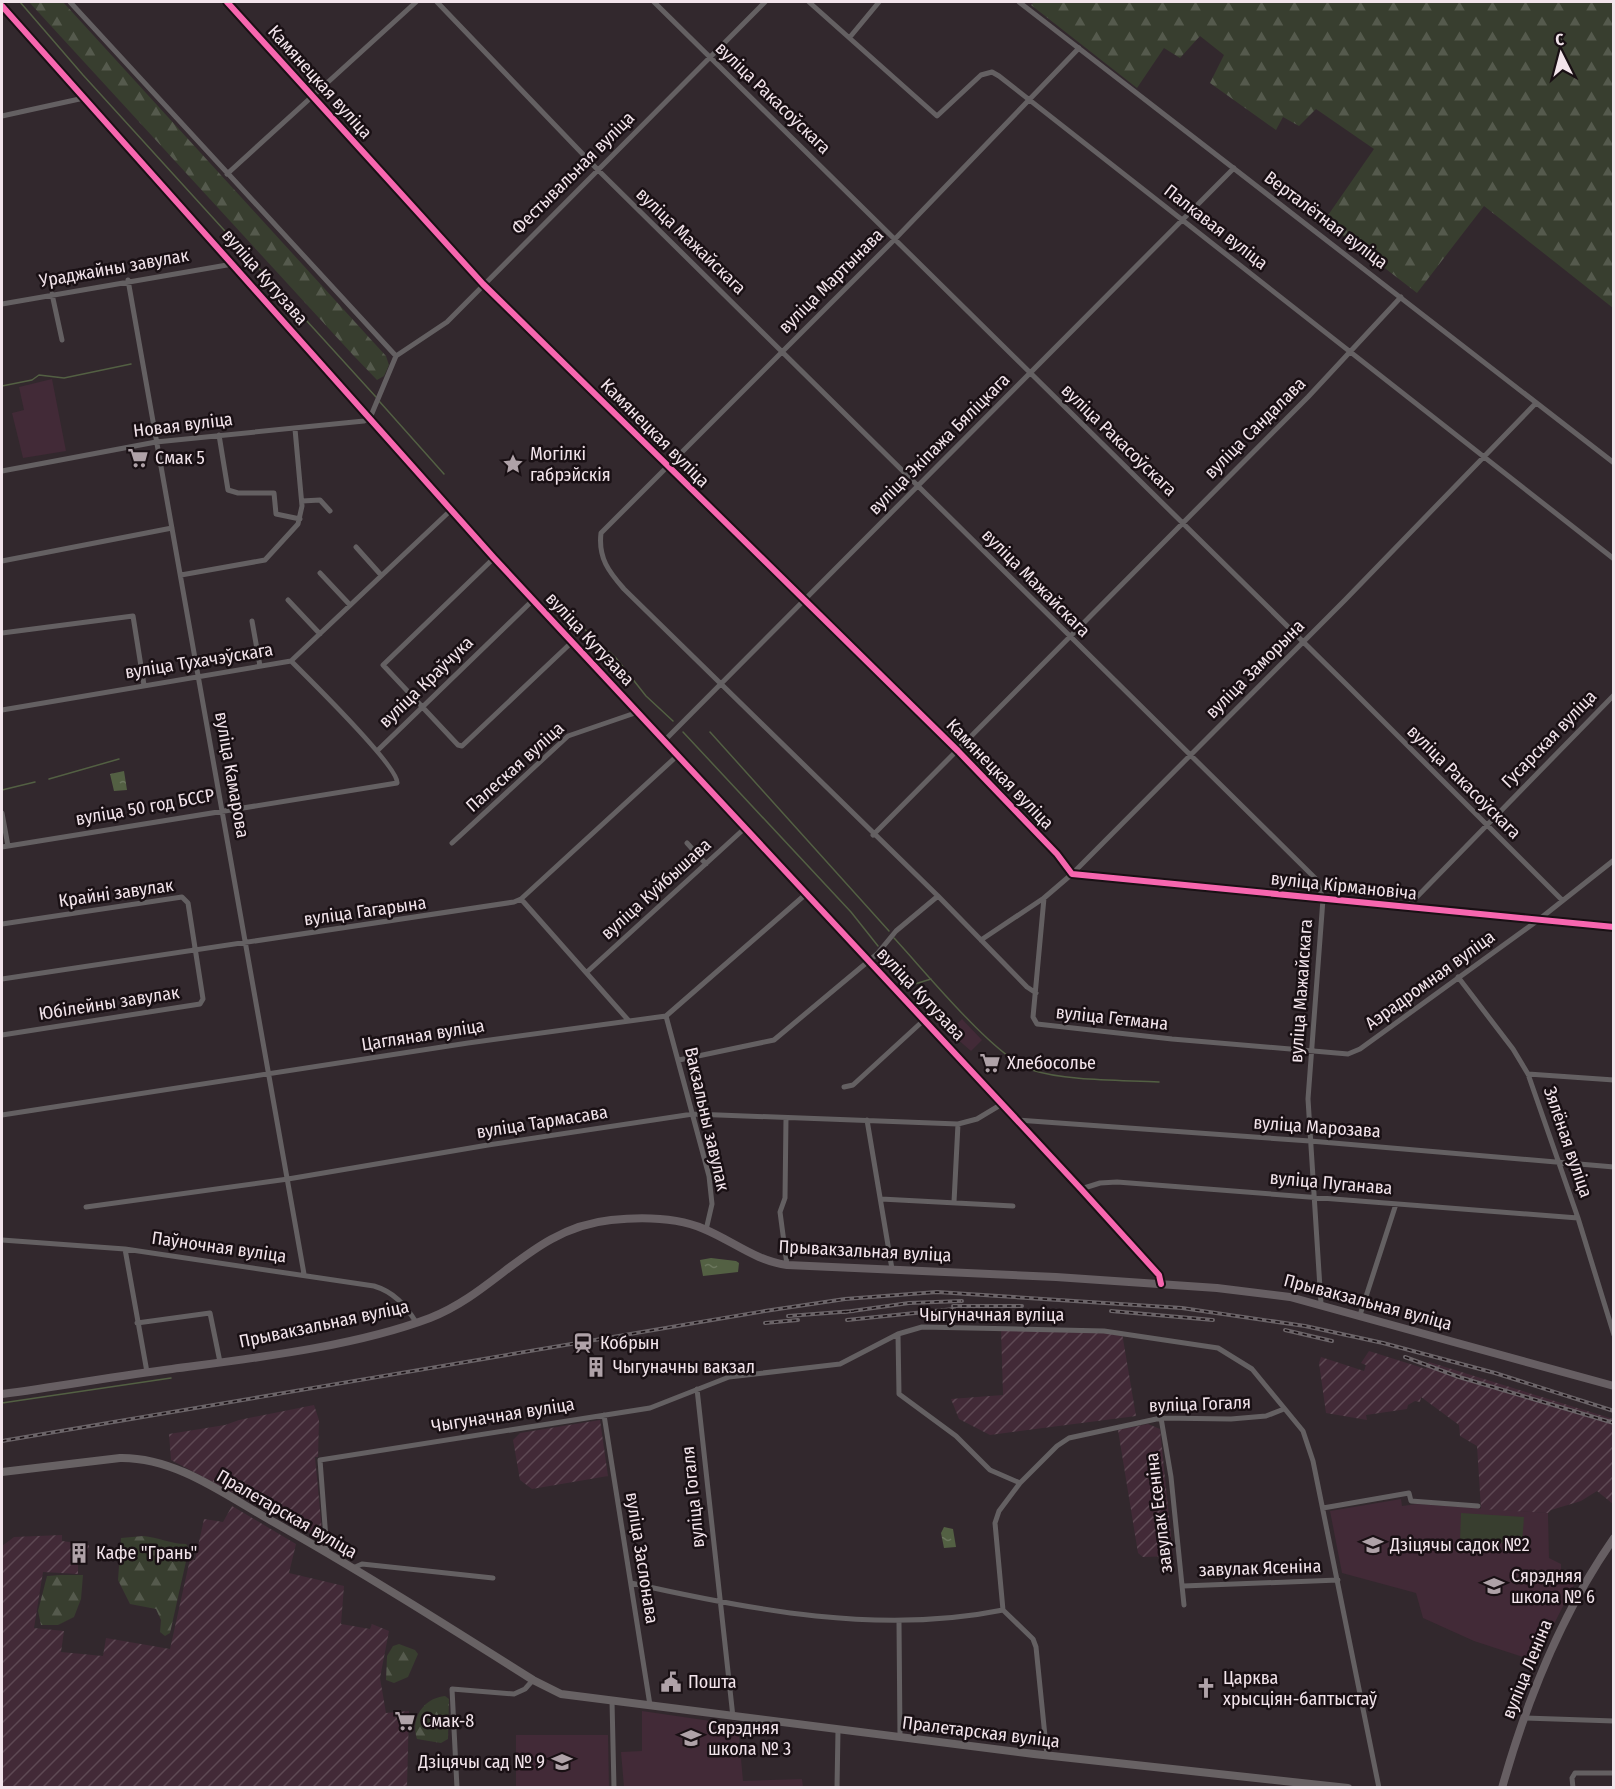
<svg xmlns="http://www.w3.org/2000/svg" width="1615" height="1789" font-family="'Fira Sans Condensed',sans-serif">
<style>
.built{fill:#422a37}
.industrial{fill:url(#industrial-furrows)}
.forest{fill:url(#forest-firs)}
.green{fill:#383e2f}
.water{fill:url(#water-ripples)}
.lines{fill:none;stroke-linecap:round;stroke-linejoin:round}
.stream{stroke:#536043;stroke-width:1.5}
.minor{stroke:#646062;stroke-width:5}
.secondary{stroke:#686264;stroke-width:8}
.primary{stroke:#675f63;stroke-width:8}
.rail-casing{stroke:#6b6468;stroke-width:4}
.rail{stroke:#191014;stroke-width:1.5;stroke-dasharray:4.5;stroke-linecap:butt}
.cycleway-casing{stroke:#191014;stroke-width:10}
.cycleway{stroke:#f766af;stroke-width:6}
.labels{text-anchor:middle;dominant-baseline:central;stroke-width:5;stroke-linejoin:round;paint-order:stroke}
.street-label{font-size:18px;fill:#f2e4eb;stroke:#191014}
.poi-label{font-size:18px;fill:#f2e4eb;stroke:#191014;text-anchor:start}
</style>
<defs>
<pattern id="industrial-furrows" width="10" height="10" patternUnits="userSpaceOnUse" patternTransform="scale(1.5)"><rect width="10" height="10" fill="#422a37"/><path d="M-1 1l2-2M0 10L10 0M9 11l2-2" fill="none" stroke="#5e4954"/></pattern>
<pattern id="forest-firs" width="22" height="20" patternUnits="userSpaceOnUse" patternTransform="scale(1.5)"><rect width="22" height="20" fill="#383e2f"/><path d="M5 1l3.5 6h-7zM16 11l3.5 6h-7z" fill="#555a4d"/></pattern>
<pattern id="water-ripples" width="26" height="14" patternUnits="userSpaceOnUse" patternTransform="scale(1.5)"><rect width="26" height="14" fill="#536043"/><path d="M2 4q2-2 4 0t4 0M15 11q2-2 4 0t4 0" fill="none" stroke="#6c775e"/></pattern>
</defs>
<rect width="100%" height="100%" fill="#32282d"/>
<path class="built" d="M52,379L66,451L23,458L12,413L24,410L19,387Z
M962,1019L982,1040L971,1051L949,1032Z
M1401,1499L1402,1506L1417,1504L1548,1513L1549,1558L1561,1564V1571L1577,1579L1535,1661L1474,1641L1423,1618L1416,1593L1342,1573L1330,1511Z
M642,1711L738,1725L743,1781L802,1779L803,1787H624L621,1752L642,1751Z
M516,1735H608L609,1787H516Z"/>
<path class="industrial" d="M1001,1328L1122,1333L1136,1416L990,1435L959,1419L951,1399L1003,1395Z
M1369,1351L1426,1369L1429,1362L1613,1419V1504L1597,1491L1581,1501L1551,1510L1548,1513L1481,1509L1477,1446L1460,1436L1459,1425L1421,1397L1420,1402L1415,1401L1408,1405L1407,1409L1366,1415L1367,1420L1326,1413L1319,1363L1321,1357L1364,1371L1366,1365L1361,1363Z
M314,1405L319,1420L318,1457H315L322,1531L316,1536L171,1460L169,1434L225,1425L239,1420Z
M600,1420L608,1476L532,1489L520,1480L513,1440L520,1433Z
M1148,1424L1160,1429L1173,1556L1143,1557L1138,1553L1118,1430Z
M232,1506L296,1544L289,1573L344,1586L341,1624L370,1629L372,1624L389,1631L380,1678L386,1713L409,1711L407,1787H2V1546L14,1537L62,1535V1541L89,1545L87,1563L78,1562V1574L43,1572L34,1628L64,1631L61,1652L103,1656L106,1638L170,1649L190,1559L195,1560L204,1519L223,1522Z"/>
<path class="forest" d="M29,2H63L386,356L389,365L384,376L377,380L353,355Z
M1034,2H1613V308L1484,206L1417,293L1324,221L1374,149L1316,109L1299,126L1283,117L1276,130L1210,83L1224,55L1200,36L1180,58L1164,48L1137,88L1031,5Z
M143,1536C158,1537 171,1544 186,1544L189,1548L170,1633L165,1636L160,1632L161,1620L156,1609L130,1604L118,1580L121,1538Z
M60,1575H83L81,1599L74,1617L58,1625H41L38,1611L47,1576Z
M399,1644L415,1650L418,1654L408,1677L394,1683L386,1680L387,1656L393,1646Z
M445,1696L449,1699L448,1739L441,1743L417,1739C410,1718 424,1698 445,1696Z"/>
<path class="green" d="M1461,1513L1524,1517L1522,1544L1460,1540Z"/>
<path class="water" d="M124,771L127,790L114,791L110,774Z
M711,1258L736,1261L739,1263L738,1272L703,1276L700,1260Z
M944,1527L953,1529L956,1547L944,1548L941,1533Z"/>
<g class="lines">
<path class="stream" d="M20,2L83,75L376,397
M2,386L32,380L39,375L64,378L131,364
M379,401L444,474
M580,625L616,658L646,696L673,721
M683,732L851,912L878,946
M710,732L889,931
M49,779L119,759
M2,790L35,782
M894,938C924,970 994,1057 1032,1070C1065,1081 1122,1080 1159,1082
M884,952L915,984L931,979
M2,1403L171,1378"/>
<path class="minor" d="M70,2L396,356L447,322L765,2
M227,2L483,284L958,751L1057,854L1072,874L1614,927
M437,2L598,170L1317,880L1323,899L1308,1099L1321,1304
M654,2L1348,686L1562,900
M809,2L937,116L981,75L992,72L999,76L1614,559
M1019,2L1614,463
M850,37L879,2
M2,116L84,98
M227,174L416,2
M128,280L304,1274
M52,294L62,340
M2,304L227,265L232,261
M219,435L228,490L238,493H274L276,514L300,519
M2,471L156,442L364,421L370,418L396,356
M302,501L320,500L330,511
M356,547L381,575
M494,558L383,665L458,745L462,746L572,642
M2,561L172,528
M320,573L350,605
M181,575L265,560L298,524L302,506L295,429
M288,600L320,634
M252,621L260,666
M2,633L133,616L144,685
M2,710L291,661L451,510
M665,740L1234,168
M377,751L533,600
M2,813L8,846
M873,835L1308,397L1401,297
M452,843L568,736L638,712
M687,843L706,864
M2,847L397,783C400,768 308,678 291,661
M1044,898L1033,1017L1037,1024L1172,1039L1348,1054L1360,1049L1537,921L1614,860
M521,899L629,1021
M1407,907L1614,695
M2,924L182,897L188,903L203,999L200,1004L2,1035
M981,940L1044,898L1072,874L1345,600L1536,403
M587,972L745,828
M1458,977L1513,1049L1528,1074L1578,1218L1614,1335
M2,979L514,902L521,899L678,755
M1036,993L1027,987L938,896L624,589C609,572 598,558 601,533L895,239L1079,48
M666,1016L709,1176L712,1204L706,1230
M679,1060L774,1040L877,954L896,931L938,896
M1528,1074L1614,1080
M844,1087L853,1085L924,1020
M2,1115L468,1043L666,1016L806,894
M786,1118L785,1198L780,1212L787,1265
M867,1120L892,1269
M1017,1120L1310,1141L1614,1167
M1081,1189L1100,1183L1117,1182L1578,1218
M881,1199L1013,1206
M954,1202L958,1124
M86,1207L288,1179L488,1145L693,1114L958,1124L977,1119L1002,1104
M2,1240L125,1249L374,1286C394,1292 405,1305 416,1322
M125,1249L147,1372
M1360,1315L1396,1204
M137,1323L210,1313L220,1362
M898,1334L899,1394L956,1436L990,1470L1020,1483
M697,1389L733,1717
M604,1415L650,1705
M1161,1418L1171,1477L1184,1605
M1323,1508L1409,1493L1411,1501L1478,1506
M327,1552L320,1460L650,1408L729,1377L840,1364L898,1334L922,1327L1104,1331L1218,1348L1252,1369L1303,1431L1313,1461L1379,1788
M353,1568L362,1564L493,1578
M631,1583C751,1610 880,1635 1003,1610
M1183,1586L1338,1580
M899,1622L900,1738
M612,1701L614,1788
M1525,1718L1614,1721
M1047,1756L1036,1647L1033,1639L1003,1610L995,1523L999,1511L1020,1483L1057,1446L1069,1438L1161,1418L1231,1419L1266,1416L1284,1409
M457,1788L452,1689L514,1694L525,1689L533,1680
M837,1788L838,1730
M1573,1788L1572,1778L1575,1773H1614"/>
<path class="secondary" d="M2,1472L120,1458C175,1457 224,1494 270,1520C359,1570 446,1625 533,1680L561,1694L1034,1754L1348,1788"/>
<path class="primary" d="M2,6L494,558L1081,1189L1159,1275L1161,1284
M2,1394C58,1387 115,1376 172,1369C254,1358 353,1347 430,1318C497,1292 533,1228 611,1220C641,1217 676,1217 704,1229C733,1241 756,1261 787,1265L1056,1277L1217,1288L1290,1297L1614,1386
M1502,1788C1527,1699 1561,1614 1614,1538"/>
<g class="rail-casing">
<path id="rail" d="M953,1306H1022
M1111,1311L1213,1320
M845,1312L909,1303L962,1301
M788,1316L854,1311
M847,1320L954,1309
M765,1323L798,1320
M1285,1330L1332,1341
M1405,1357L1459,1377L1614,1423
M2,1441L765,1311L845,1299L937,1292L1182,1308L1305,1326L1383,1343L1495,1373L1614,1411"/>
</g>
<use href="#rail" class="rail"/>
<g class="cycleway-casing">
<path id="cycleway" d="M227,2L483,284L958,751L1057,854L1072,874L1614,927
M2,6L494,558L1081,1189L1159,1275L1161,1284"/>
</g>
<use href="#cycleway" class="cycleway"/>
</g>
<defs>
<g id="supermarket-bare" transform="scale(1.62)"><path d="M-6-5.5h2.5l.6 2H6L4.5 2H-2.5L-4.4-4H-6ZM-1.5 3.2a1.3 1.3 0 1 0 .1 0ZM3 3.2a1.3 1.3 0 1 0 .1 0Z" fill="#afa2a8" stroke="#191014" stroke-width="2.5" paint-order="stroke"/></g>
<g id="sight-bare" transform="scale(1.62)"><path d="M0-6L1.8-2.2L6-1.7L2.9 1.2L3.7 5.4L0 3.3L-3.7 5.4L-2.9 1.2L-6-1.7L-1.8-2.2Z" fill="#afa2a8" stroke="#191014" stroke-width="2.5" paint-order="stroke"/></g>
<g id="station-bare" transform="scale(1.62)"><path d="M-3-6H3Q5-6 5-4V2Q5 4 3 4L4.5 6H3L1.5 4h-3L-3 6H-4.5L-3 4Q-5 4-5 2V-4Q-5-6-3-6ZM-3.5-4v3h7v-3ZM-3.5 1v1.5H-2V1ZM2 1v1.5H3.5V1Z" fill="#afa2a8" stroke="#191014" stroke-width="2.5" paint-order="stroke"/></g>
<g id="building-bare" transform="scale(1.62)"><path d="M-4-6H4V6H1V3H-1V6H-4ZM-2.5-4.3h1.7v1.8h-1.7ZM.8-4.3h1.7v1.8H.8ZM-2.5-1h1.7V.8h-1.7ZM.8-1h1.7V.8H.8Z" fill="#afa2a8" stroke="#191014" stroke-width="2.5" paint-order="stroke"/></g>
<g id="school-bare" transform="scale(1.62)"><path d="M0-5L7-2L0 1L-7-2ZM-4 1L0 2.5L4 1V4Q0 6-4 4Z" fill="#afa2a8" stroke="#191014" stroke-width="2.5" paint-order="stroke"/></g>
<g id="civic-bare" transform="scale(1.62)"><path d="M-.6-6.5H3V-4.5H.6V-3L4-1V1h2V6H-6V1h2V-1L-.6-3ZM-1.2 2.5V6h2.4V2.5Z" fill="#afa2a8" stroke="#191014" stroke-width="2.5" paint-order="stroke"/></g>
<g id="church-bare" transform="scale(1.62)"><path d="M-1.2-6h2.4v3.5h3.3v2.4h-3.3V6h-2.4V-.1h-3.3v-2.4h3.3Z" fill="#afa2a8" stroke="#191014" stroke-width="2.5" paint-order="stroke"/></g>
</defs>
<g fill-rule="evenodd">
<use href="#supermarket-bare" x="138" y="458"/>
<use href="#sight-bare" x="513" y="464"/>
<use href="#supermarket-bare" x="990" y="1063"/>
<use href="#station-bare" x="583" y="1343"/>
<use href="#building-bare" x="596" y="1367"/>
<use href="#school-bare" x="1373" y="1545"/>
<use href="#building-bare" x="79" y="1553"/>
<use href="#school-bare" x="1494" y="1586"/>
<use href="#civic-bare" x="671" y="1682"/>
<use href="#church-bare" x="1206" y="1688"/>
<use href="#supermarket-bare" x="405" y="1721"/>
<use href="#school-bare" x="691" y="1738"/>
<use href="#school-bare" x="562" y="1762"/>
</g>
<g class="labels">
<g class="street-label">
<text transform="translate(320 82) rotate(48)">Камянецкая вуліца</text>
<text transform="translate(773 98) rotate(44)">вуліца Ракасоўскага</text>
<text transform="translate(573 173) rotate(-45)">Фестывальная вуліца</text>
<text transform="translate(1326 220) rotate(37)">Верталётная вуліца</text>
<text transform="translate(1216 227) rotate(38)">Палкавая вуліца</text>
<text transform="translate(691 241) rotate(44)">вуліца Мажайскага</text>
<text transform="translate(114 268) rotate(-10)">Ураджайны завулак</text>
<text transform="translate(265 277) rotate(49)">вуліца Кутузава</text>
<text transform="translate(831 281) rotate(-45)">вуліца Мартынава</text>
<text transform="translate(183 425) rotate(-7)">Новая вуліца</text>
<text transform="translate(1255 428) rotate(-45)">вуліца Сандалава</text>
<text transform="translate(655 433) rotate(45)">Камянецкая вуліца</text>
<text transform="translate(1119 440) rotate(44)">вуліца Ракасоўскага</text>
<text transform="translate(939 444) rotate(-45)">вуліца Экіпажа Бяліцкага</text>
<text transform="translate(1036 583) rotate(45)">вуліца Мажайскага</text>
<text transform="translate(590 639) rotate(47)">вуліца Кутузава</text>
<text transform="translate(199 661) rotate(-9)">вуліца Тухачэўскага</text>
<text transform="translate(1255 669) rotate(-45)">вуліца Заморына</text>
<text transform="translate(426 682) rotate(-44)">вуліца Краўчука</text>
<text transform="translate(1549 739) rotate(-46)">Гусарская вуліца</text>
<text transform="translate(515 767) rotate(-42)">Палеская вуліца</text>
<text transform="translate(1000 774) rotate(46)">Камянецкая вуліца</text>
<text transform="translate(232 775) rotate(80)">вуліца Камарова</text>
<text transform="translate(1464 782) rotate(45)">вуліца Ракасоўскага</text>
<text transform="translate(145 807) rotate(-10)">вуліца 50 год БССР</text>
<text transform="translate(1344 886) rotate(6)">вуліца Кірмановіча</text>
<text transform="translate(656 889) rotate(-42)">вуліца Куйбышава</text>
<text transform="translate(116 893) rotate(-8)">Крайні завулак</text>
<text transform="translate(365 911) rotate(-8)">вуліца Гагарына</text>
<text transform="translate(1430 980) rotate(-36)">Аэрадромная вуліца</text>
<text transform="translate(1301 991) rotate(-86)">вуліца Мажайскага</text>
<text transform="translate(921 994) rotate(47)">вуліца Кутузава</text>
<text transform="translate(109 1003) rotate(-9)">Юбілейны завулак</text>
<text transform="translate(1112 1018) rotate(6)">вуліца Гетмана</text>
<text transform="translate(423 1035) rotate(-9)">Цагляная вуліца</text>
<text transform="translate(707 1119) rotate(77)">Вакзальны завулак</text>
<text transform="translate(542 1122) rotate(-9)">вуліца Тармасава</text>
<text transform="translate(1317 1127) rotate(4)">вуліца Марозава</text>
<text transform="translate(1568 1142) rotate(71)">Зялёная вуліца</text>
<text transform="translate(1331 1183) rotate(5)">вуліца Пуганава</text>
<text transform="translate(219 1247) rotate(8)">Паўночная вуліца</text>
<text transform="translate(865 1251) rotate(3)">Прывакзальная вуліца</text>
<text transform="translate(1368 1302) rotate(15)">Прывакзальная вуліца</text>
<text x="992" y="1315">Чыгуначная вуліца</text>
<text transform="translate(324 1324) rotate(-12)">Прывакзальная вуліца</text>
<text transform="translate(1200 1404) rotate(-2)">вуліца Гогаля</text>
<text transform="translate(503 1415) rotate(-9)">Чыгуначная вуліца</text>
<text transform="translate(693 1497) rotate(-96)">вуліца Гогаля</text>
<text transform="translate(1159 1513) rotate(-97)">завулак Есеніна</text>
<text transform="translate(287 1514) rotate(30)">Пралетарская вуліца</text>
<text transform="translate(642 1558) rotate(81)">вуліца Заслонава</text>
<text transform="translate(1260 1568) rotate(-2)">завулак Ясеніна</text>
<text transform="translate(1527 1669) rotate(-68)">вуліца Леніна</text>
<text transform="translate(981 1732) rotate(7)">Пралетарская вуліца</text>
</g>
<g class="poi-label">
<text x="530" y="454">Могілкі<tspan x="530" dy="21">габрэйскія</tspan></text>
<text x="155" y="458">Смак 5</text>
<text x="1007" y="1063">Хлебосолье</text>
<text x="600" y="1343">Кобрын</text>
<text x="613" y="1367">Чыгуначны вакзал</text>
<text x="1390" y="1545">Дзіцячы садок №2</text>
<text x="96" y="1553">Кафе "Грань"</text>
<text x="1511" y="1576">Сярэдняя<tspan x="1511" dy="21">школа № 6</tspan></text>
<text x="1223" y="1678">Царква<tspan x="1223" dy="21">хрысціян-баптыстаў</tspan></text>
<text x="688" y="1682">Пошта</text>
<text x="422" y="1721">Смак-8</text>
<text x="708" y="1728">Сярэдняя<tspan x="708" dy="21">школа № 3</tspan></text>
<text x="545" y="1762" text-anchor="end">Дзіцячы сад № 9</text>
</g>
</g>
<rect width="1615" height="1789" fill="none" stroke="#f2e4eb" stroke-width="6"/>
<g transform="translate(1561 54) rotate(354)" stroke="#191014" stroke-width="4.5" paint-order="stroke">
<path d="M0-4.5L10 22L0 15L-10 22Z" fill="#f2e4eb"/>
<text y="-9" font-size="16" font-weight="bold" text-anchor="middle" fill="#f2e4eb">С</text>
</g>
</svg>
